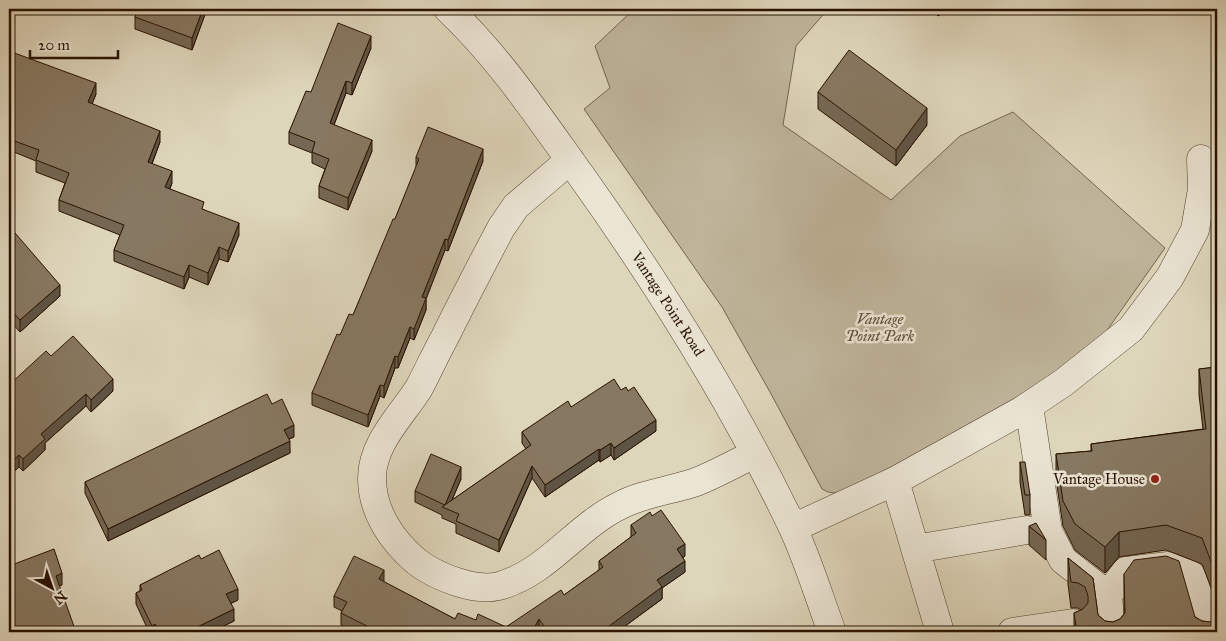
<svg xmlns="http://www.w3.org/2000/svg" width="1226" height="641" font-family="'IM FELL Great Primer',serif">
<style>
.green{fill:#bfb59b;stroke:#74644e}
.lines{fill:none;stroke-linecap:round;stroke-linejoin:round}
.minor-casing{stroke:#56432f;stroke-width:29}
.minor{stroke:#eae4d3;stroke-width:28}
.wall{fill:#746753;stroke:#291200}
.shaded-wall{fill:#5e5444;stroke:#291200}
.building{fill:#877861;stroke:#291200}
.poi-dot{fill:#8f2418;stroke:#eae4d3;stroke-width:2}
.labels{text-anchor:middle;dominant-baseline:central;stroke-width:5;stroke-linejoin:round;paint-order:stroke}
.street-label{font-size:15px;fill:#291200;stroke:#eae4d3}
.park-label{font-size:15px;font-style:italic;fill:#5e4b36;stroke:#eae4d3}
.poi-label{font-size:15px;fill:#291200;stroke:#eae4d3;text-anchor:end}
</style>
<rect width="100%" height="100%" fill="#ded6bb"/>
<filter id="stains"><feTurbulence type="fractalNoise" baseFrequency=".004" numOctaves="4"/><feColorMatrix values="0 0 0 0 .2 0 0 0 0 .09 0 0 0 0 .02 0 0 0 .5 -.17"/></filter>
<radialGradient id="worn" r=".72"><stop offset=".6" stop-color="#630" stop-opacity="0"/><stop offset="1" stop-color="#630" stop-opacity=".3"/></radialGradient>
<path class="green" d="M634,9H828L796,46L783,125L891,200L960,136L1013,112L1165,248L1101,339L1041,384L843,494L828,492L822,489L770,392L722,307L584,109L610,88L595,46Z"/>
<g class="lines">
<g class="minor-casing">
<path id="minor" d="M448,9C500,58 540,119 582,177C661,288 733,403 792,526C808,560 819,597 832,632
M570,160L516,206L501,228C482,264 463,300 445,337C436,353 428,371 419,388C402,415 372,443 372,478C372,512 392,541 417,562C437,577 475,592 499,586C547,573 576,527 619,506C643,493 670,491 696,482C716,474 735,463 755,454
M1029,406L1048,531L1063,560L1108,595
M895,481L940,632
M793,528L895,481L1021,411L1063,383L1131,329L1170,277L1195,230L1202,189L1201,159
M915,549L1027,530
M1012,632L1073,623
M1111,632L1108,595L1126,571L1168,566L1191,575L1203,609L1207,632"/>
</g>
<use href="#minor" class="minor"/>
</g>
<path class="wall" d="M138,9H207L192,50L135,29V17Z
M222,9H233L231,12Z
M931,9H947L938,16Z
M371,48L352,95L346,93L334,125L372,151L348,210L319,198V186L325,169L312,163V153L289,144V132L311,92Z
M9,51L96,94L92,104L160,142L152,164L172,183L170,189L204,210L239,235L228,262L219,259L208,285L189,277L184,289L114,261V250L120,235L59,211V200L65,183L36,172V161L9,150V132L10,127H9Z
M818,92L927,125L896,166L818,109Z
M416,157L483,161L448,251L445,250L426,299V310L414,340L410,338L398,368H395L384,398L380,396L368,427L312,405V393L340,335L353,315L395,219L416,168Z
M9,226L60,296L20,332L9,320Z
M51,356L113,391L91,412L86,406L45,443V450L23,471L19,467L9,476Z
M1217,367V603L1202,564L1166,550L1119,557L1105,573L1075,550L1063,526L1056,479V454L1091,451V444L1203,429L1199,395V369Z
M621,390L656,431L614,460L611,455L600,462L599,460L545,497L532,478L499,552L456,533V524L442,518V515L415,502V491L461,479L452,500L526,449L522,443V432L571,407Z
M272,404L294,437L289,439L290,453L108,541L85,493V482Z
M1020,462L1030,495V515H1025L1020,482Z
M631,525L685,556L683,557L685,572L662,588V599L617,632H540L539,631L538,632H355L341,625V613L342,611L334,607V596L384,582L455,619L476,620L506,627L564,595L599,570V561L631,537Z
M1029,526L1046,540V560L1029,545Z
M1068,558L1093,578L1098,615L1105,621L1113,622L1120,619L1124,614V574L1202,621L1210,622L1217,632H1074V613L1081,610L1078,608H1071L1068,584Z
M201,559L238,600L231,603L234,621L211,632H149L136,604V593L140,591V585Z"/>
<path class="shaded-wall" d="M9,9H12L9,18Z
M203,9H207L192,50V38Z
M938,9H947L938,16Z
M371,36V48L352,95V83Z
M346,81V93L330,135V123Z
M96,83V94L88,114V102Z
M927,108V125L896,166V150Z
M160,131V142L148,174V162Z
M372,140V151L348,210V198Z
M483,149V161L448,251V240Z
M172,171V183L165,199V187Z
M239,223V235L228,262V251Z
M445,239V250L426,299V310L414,340V329L422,297Z
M219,247V259L208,285V273Z
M189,265V277L184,289V277Z
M60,285V296L20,332V320Z
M410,327V338L398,368V357Z
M395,356V368L384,398V386Z
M113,379V391L91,412V400Z
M380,385V396L368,427V415Z
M86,394V406L45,443V450L23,471V459L41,434Z
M656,420V431L614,460V448Z
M294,425V437L284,441V430Z
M290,441V453L108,541V529Z
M611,443V455L600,462V450Z
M599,449V460L545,497V485Z
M19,455V467L9,476V464Z
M532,466V478L499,552V540Z
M461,467V479L448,509L445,505Z
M1119,532V557L1105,573V547Z
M685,544V556L677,561V549Z
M685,561V572L662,588V599L617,632H601L657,580Z
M384,570V582L379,579Z
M62,573V585L56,587V576Z
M238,589V600L226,606V594Z
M234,609V621L211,632H187Z
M539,619V631L538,632H532Z
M155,624V632H152V626Z
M183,628V632H173Z"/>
<path class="building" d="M138,9H203L192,38L135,17Z
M338,23L371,36L352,83L346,81L330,123L372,140L348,198L319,186L329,159L312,152L315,142L289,132L306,91L311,92Z
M849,50L927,108L896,150L818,92Z
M9,51L96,83L88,102L160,131L148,162L172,171L165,187L204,202L202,209L239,223L228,251L219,247L208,273L189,265L184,277L114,250L124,225L59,200L69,173L36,160L39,150L9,139V132L14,117L9,115Z
M428,127L483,149L448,240L445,239L422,297L426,298L414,329L410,327L398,357L395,356L384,386L380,385L368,415L312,393L337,334L340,335L349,314L353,315L393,219H395L419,159L416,157Z
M9,226L60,285L20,320L9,308Z
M73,336L113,379L91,400L86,394L41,434L45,439L23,459L19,455L9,464V385L46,351L51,356Z
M1217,367V577L1202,538L1166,525L1119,532L1105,547L1075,524L1063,501L1056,454L1092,451L1091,444L1206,429L1199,369Z
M614,379L621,390L626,387L628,391L634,387L656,420L614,448L611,443L600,450L599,449L545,485L532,466L499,540L456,521L459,514L442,507L531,445L522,432L568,401L571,407Z
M267,394L272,404L282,399L294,425L284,430L290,441L108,529L85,482Z
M431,454L461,467L445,505L415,491Z
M1020,462H1025L1030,495H1025Z
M661,510L685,544L677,549L685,561L657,580L662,587L601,632H548L539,619L532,632H365L367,626L341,613L347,602L334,596L354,556L384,570L379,579L455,619L458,613L476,620L478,614L506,627L561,590L564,595L603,567L599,561L636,533L631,525L650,512L652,516Z
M1036,523L1046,540L1029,526Z
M54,549L62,573L56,576L76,632H9V566Z
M219,550L238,589L226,594L234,609L187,632H185L183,628L173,632H159L155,624L152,626L136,593L142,590L140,585L199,555L201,559Z
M1166,556L1179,561L1195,617L1202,621L1210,622L1217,618V632H1077L1074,613L1083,609L1088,603V596L1085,587L1078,583L1071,582L1068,558L1093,578L1098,615L1105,621L1113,622L1120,619L1125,613L1124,574L1134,560Z"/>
<circle class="poi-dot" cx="1155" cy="479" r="5"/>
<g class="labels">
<g class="street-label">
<text transform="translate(668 304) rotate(57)">Vantage Point Road</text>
</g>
<g class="park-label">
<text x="880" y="319">Vantage<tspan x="880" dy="17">Point Park</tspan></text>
</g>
<g class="poi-label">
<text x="1145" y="479">Vantage House</text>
</g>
</g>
<rect width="1226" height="641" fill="none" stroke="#ded6bb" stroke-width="30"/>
<rect x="10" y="10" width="1206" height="621" fill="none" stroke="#291200" stroke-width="2.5"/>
<rect x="15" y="15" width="1196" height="611" fill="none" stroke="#291200"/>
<g transform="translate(52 588) rotate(140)" stroke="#eae4d3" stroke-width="4" paint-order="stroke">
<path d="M0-4L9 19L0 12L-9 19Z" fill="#291200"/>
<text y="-8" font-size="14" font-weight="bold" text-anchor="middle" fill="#291200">N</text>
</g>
<path d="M30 50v8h88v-8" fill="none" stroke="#291200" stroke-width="2.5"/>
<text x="38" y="50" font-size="15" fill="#291200" stroke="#eae4d3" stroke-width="4" paint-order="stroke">20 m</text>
<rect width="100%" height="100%" filter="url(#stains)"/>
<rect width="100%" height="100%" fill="url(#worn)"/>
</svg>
